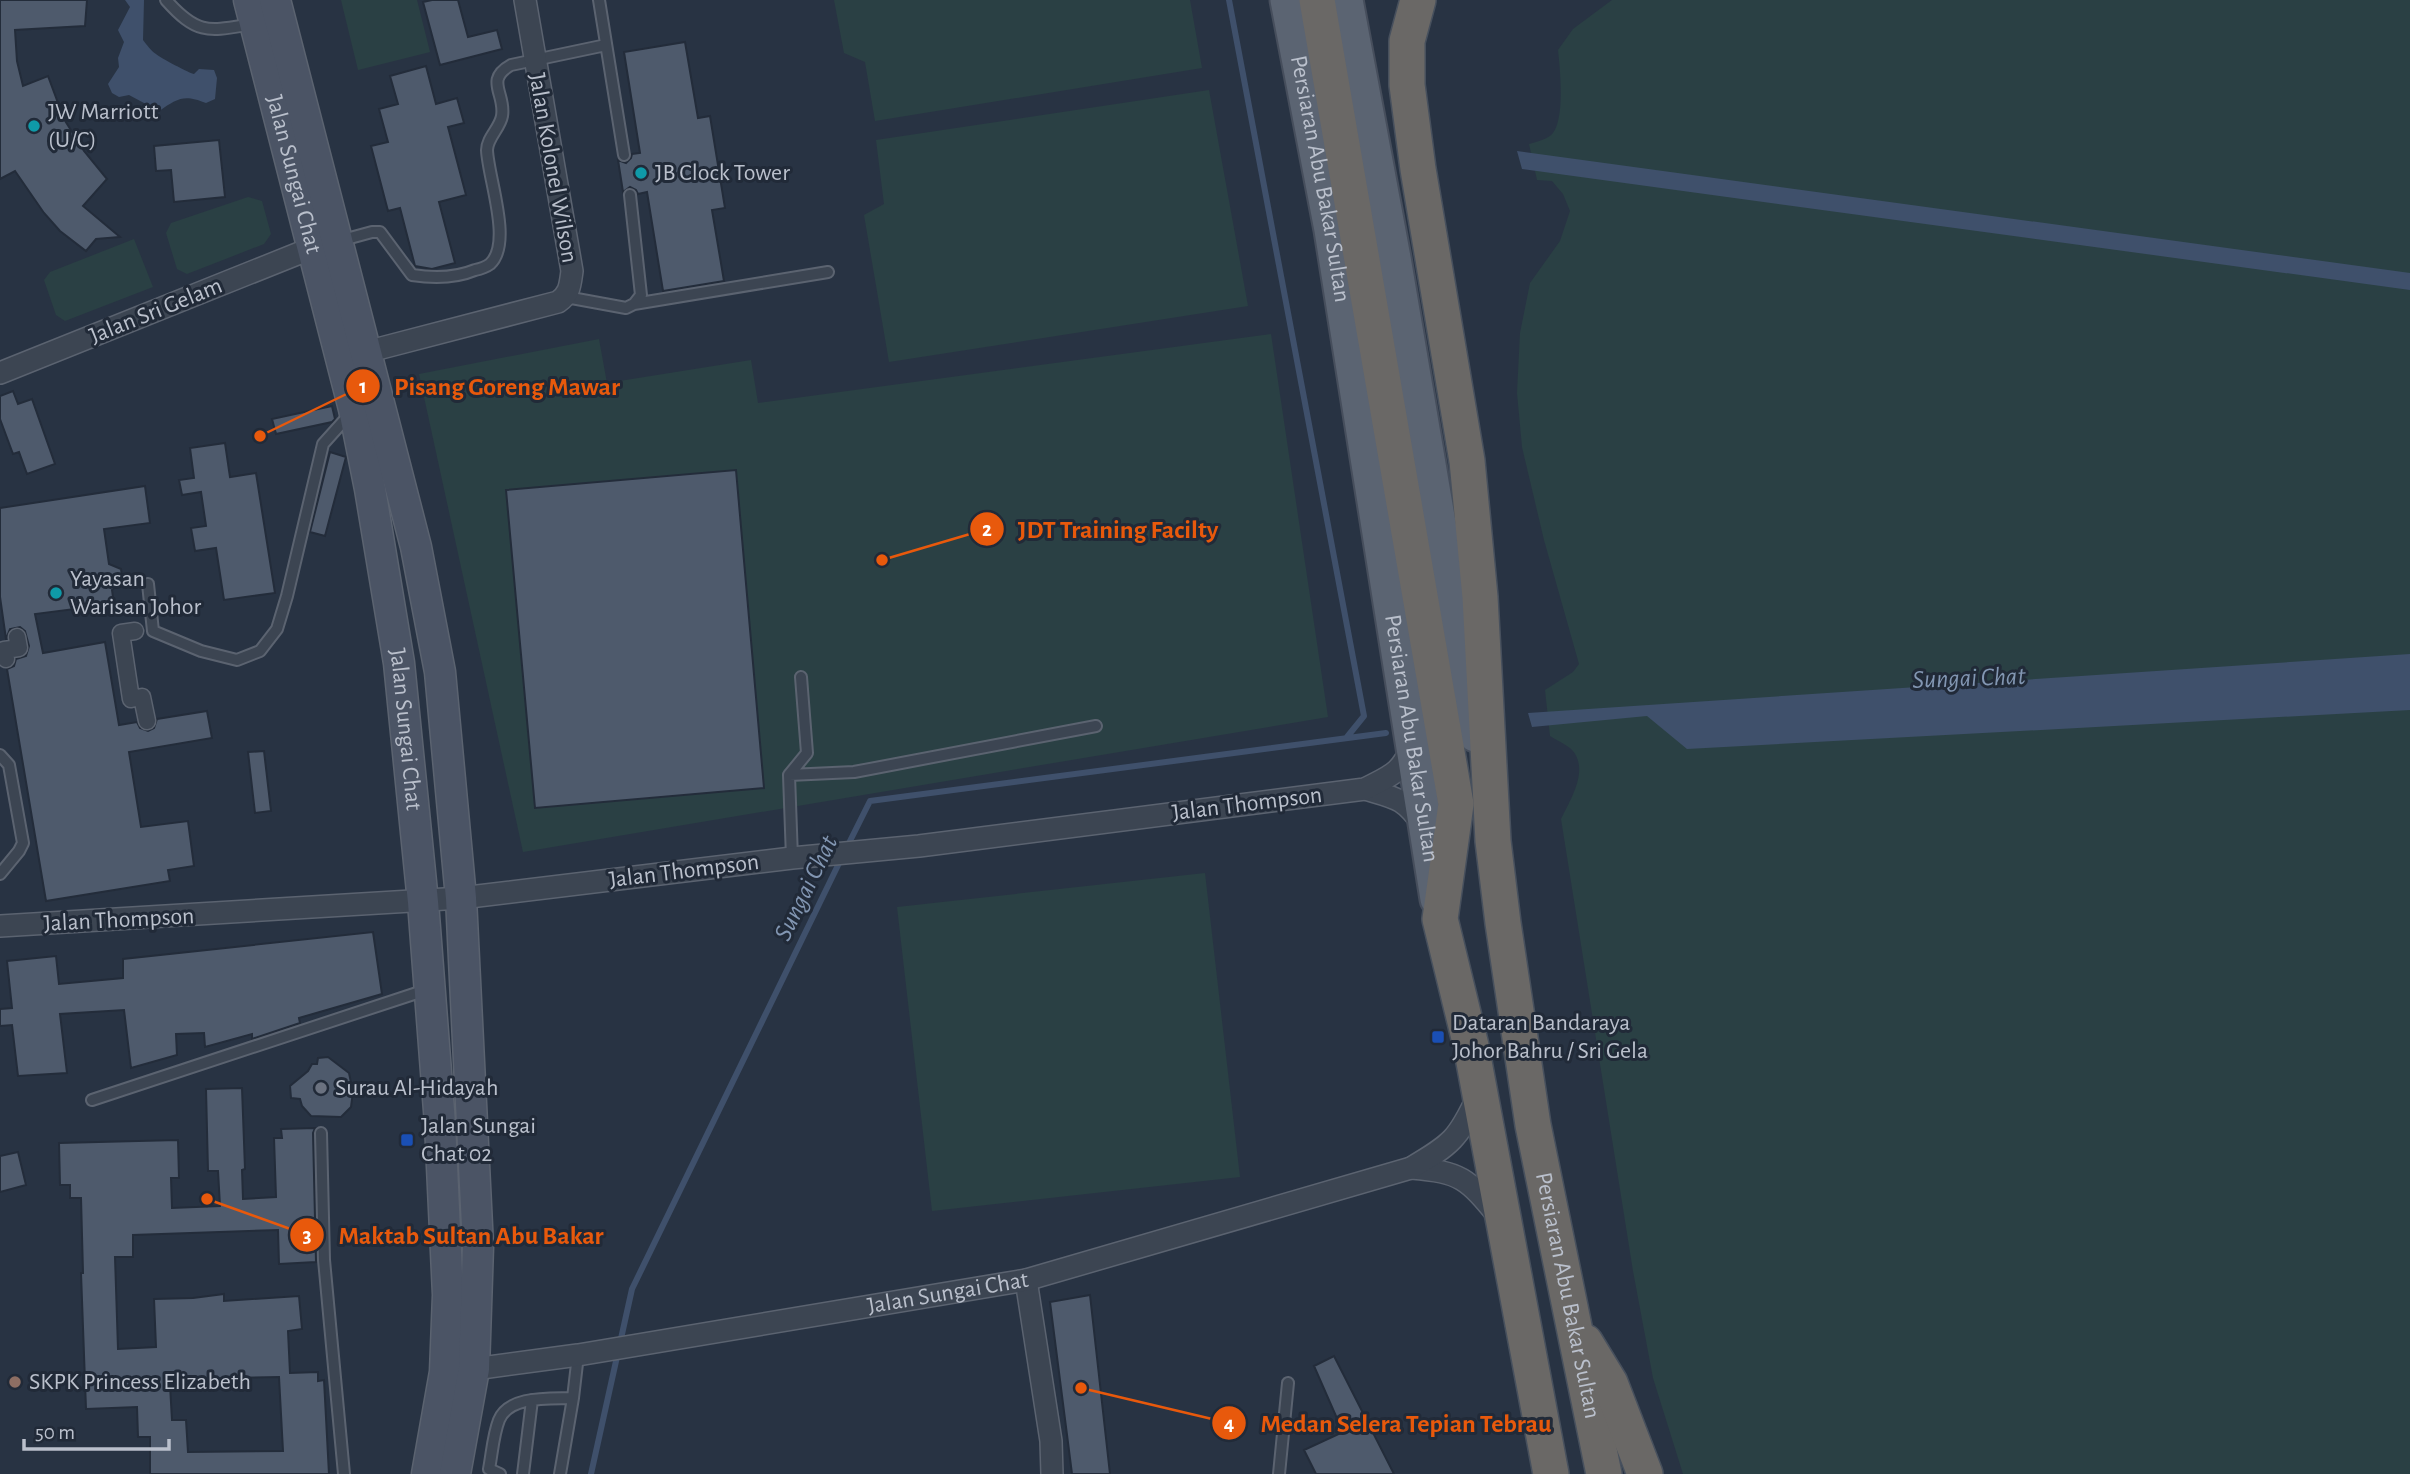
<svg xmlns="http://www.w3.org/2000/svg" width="2410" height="1474" font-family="'Alegreya Sans',sans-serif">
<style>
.green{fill:#2a4044}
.water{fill:#3f506b}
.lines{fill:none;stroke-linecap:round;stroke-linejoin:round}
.stream{stroke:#3f506b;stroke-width:6}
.building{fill:#4e5a6c;stroke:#232c3a;stroke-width:2;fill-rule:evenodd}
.service-casing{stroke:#5b6370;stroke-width:14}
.pedestrian-casing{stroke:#5b6370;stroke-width:19}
.minor-casing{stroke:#5b6370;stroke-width:24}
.secondary-casing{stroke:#5b6370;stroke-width:33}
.primary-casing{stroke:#464e5c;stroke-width:37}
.trunk-casing{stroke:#47505d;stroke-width:38}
.service{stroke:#3c4552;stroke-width:10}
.pedestrian{stroke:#3c4552;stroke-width:16}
.minor{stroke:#3c4552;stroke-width:21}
.secondary{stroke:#4b5465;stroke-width:30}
.primary{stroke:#5b6472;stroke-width:33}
.trunk{stroke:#6a6866;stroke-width:35}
.culture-dot{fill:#0f9aa8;stroke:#212a38;stroke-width:2.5}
.transit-dot{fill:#1a4fb4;stroke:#212a38;stroke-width:2.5}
.worship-dot{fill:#6b7280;stroke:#212a38;stroke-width:2.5}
.education-dot{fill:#8d6e63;stroke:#212a38;stroke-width:2.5}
.labels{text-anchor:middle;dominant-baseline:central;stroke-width:6;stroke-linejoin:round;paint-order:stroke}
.poi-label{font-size:24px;fill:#bac0cc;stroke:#212a38;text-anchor:start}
.street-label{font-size:24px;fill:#bac0cc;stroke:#212a38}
.water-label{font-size:26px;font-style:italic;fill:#8296b2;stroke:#212a38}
.leader{fill:none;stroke:#e8590c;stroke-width:2.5}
.callout-dot{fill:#e8590c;stroke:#212a38;stroke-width:2.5}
.mark-label{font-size:21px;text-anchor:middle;font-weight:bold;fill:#fff}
.callout-label{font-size:26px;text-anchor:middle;font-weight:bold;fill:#e8590c;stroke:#212a38;stroke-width:6;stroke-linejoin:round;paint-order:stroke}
</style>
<rect width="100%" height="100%" fill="#283343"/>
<path class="green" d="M341,0H417L430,52L358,70Z
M834,0H1190L1202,68L875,121L865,62L844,53Z
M1612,0H2410V1474H1683L1653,1378L1633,1271L1561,819C1570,800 1589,771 1573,751C1568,745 1556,740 1550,736L1545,690L1573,672L1579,664L1544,540L1522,447L1517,393L1520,333L1530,283L1560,241L1570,211L1563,194L1552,181L1537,180L1529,144C1536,142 1544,140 1550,136C1566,124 1560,68 1558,50L1573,29Z
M1209,90L1248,306L889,362L864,215L884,204L876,140Z
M248,197L262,201L271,234L264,244L187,274L177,269L166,233L171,223Z
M134,239L153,287L65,321L56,315L44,280L50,272Z
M1271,334L1328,717L523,852L419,374L599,339L607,383L751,360L758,403Z
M1205,873L1240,1177L932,1211L897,907Z"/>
<path class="water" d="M125,0H144L143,40C147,45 151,51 156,54C159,57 191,74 194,74L199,69L214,70L217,78L215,99L206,103C184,94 178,98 159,111L129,95L119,97L112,93L108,84L119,67L118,58L124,42L118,30L130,7Z
M1517,151L2410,273V290L1522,169Z
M2410,654V710L1687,749L1647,716L1532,727L1528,713Z"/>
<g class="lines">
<path class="stream" d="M1229,0L1364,716L1347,737
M847,847L870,801L1386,733
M591,1474L632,1289L842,857"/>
</g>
<path class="building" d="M0,0H87L85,26L15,30L17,61L23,86L48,76L64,119L84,151L107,179L83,206L120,237L96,239L86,251L60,231L44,213L15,171L0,179Z
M432,0H458L468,37L497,30L502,49L440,65L423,2Z
M685,42L698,118L710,116L725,208L712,210L724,281L663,291L647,192L638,194L636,190L630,187L623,192L618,160L626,163L631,158L632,154L640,153L624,52Z
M426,66L436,104L457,98L464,123L448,127L466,195L439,202L455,263L432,269L415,266L400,208L388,211L371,146L388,142L379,109L398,104L390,76Z
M219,140L225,197L174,202L171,170L156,171L154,146Z
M13,391L18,404L32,399L55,464L27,474L19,452L13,454L0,419V396Z
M332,406L335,419L332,422L276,434L272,419Z
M225,443L230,477L256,473L275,593L224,600L216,548L195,551L191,528L206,526L201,492L182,495L179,480L194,478L190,448Z
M330,452L346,457L325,536L310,532Z
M736,470L764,788L535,808L506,490Z
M145,486L150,523L104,529L109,564L121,569L123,582L112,590L114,604L35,614L43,653L105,642L119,725L137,722L140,728L148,731L154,728L157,719L207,711L212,738L129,752L141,827L188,821L194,866L168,870L170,881L46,901L7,669L14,666L16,659L26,656L29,646L25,631L20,627L10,629L6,639L0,597V508Z
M264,751L271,811L255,813L248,752Z
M373,932L382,994L299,1018L300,1023L252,1039V1034L205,1047L204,1033L176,1034L177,1055L131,1068L124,1010L60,1014L67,1073L18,1076L12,1025L0,1026V1009L12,1008L7,961L56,956L59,984L123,978V959Z
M328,1057L349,1073L353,1092L351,1107L341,1117L311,1116L302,1106L300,1099L291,1098L290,1086L308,1071L312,1064H317L318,1058Z
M242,1088L245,1169L242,1170L243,1199L276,1197L274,1138H282L281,1129L315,1128L313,1133L316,1262L279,1264L278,1230L133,1235V1257H115L118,1349L156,1347L154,1299L193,1298L224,1294V1301L299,1296L302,1329L288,1331L290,1373L318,1372V1381L324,1380L329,1474H150V1437H138L137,1407L86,1409L81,1273H83L81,1198H70V1185H60L59,1143L178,1140L179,1178H171L172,1208L220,1206L218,1171H208L206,1089ZM279,1377L283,1451L188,1452L186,1420H172L170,1385L228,1386V1378Z
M18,1152L26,1185L0,1192V1156Z
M1090,1295L1110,1474H1072L1050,1302Z
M1334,1356L1394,1474H1316L1304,1450L1343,1432L1314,1366Z"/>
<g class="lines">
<g class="service-casing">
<path id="service" d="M166,0C198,36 209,31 253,24
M599,0L624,155
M339,241L372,232H380L412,275C432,278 456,278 475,270C480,269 486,267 490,264C513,243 488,178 487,150C487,138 500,128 502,116C506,94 484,80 511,65L606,45
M566,297L626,308L634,304L641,295L630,195
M634,304L828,272
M148,584L153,631L201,651L237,660L260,651L277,629L287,596L323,444L350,414
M0,755L9,765L23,843L19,851L0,874
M789,775L854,772L1096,726
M792,858L789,775L807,753L801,677
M92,1100L426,990
M321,1133L324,1260L344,1474
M500,1474L489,1469C492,1454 493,1435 499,1420C509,1395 551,1399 573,1398
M523,1474L532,1400
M560,1474L573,1398L578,1355
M1279,1474L1288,1383"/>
</g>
<g class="pedestrian-casing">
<path id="pedestrian" d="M135,631L121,633L131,699L142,697L147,721
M6,659L4,650L19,648L17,637"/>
</g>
<g class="minor-casing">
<g id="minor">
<path d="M366,352L558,302C570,294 570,285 572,271L525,0"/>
<path d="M0,373L312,248"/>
<path d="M1365,789C1396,798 1404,798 1423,825"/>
<path d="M0,926L461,898L792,858L919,846L1365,789C1392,775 1400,774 1413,745"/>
<path d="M1411,1168C1461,1172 1467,1178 1499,1217"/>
<path d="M1026,1280L1051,1441L1052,1474"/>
<path id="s1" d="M474,1369L578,1355L1026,1280L1411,1168C1452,1144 1458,1139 1478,1096"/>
</g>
</g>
<g class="secondary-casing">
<g id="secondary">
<path id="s2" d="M249,0L354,409L370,489L399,663L423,902L440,1124L448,1295L445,1372L427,1474"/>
<path d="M275,0L416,547L440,672L461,898L478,1246L474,1369L455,1474"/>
</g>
</g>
<g class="primary-casing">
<g id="primary">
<path id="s3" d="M1287,0L1331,230L1437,899"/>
<path d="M1346,0L1394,258L1475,735"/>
</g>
</g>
<g class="trunk-casing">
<g id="trunk">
<path d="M1317,0L1456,804L1440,919L1471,1046L1551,1474"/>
<path id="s4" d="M1418,0L1407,41V85L1418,169L1467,461L1480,597L1493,841L1503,923L1533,1125L1604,1474"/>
<path d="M1585,1342L1610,1383L1645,1474"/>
</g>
</g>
<use href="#service" class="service"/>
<use href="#pedestrian" class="pedestrian"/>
<use href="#minor" class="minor"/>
<use href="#secondary" class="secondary"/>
<use href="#primary" class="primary"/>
<use href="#trunk" class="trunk"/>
</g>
<g class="culture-dot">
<circle cx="34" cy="126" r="7"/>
<circle cx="641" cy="173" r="7"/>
<circle cx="56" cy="593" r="7"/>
</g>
<g class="transit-dot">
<rect x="1431" y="1030" width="14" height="14" rx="3.5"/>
<rect x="400" y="1133" width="14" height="14" rx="3.5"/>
</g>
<circle class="worship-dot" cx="321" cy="1088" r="7"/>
<circle class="education-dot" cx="15" cy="1382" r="7"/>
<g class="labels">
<g class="poi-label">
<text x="48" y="112">JW Marriott<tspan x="48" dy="28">(U/C)</tspan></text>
<text x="655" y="173">JB Clock Tower</text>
<text x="70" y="579">Yayasan<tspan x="70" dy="28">Warisan Johor</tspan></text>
<text x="1452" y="1023">Dataran Bandaraya<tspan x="1452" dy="28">Johor Bahru / Sri Gela</tspan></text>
<text x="335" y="1088">Surau Al-Hidayah</text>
<text x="421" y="1126">Jalan Sungai<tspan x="421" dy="28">Chat 02</tspan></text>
<text x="29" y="1382">SKPK Princess Elizabeth</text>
</g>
<g class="street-label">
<text transform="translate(553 168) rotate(80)">Jalan Kolonel Wilson</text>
<text stroke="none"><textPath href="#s2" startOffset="180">Jalan Sungai Chat</textPath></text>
<text stroke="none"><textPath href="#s3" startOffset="182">Persiaran Abu Bakar Sultan</textPath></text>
<text transform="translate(156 311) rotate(-22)">Jalan Sri Gelam</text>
<text stroke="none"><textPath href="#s2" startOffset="747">Jalan Sungai Chat</textPath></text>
<text stroke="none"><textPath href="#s3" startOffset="749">Persiaran Abu Bakar Sultan</textPath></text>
<text transform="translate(1247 804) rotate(-7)">Jalan Thompson</text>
<text transform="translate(684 871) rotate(-7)">Jalan Thompson</text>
<text transform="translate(119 920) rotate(-3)">Jalan Thompson</text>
<text stroke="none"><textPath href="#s1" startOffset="480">Jalan Sungai Chat</textPath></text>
<text stroke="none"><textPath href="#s4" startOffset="1309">Persiaran Abu Bakar Sultan</textPath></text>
</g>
<g class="water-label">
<text transform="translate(1969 678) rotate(-2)">Sungai Chat</text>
<text transform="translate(806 888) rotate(-64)">Sungai Chat</text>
</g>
</g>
<path class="leader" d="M260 436L363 386M882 560L987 529M207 1199L307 1235M1081 1388L1229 1423"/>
<g class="callout-dot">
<circle cx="260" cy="436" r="7"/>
<circle cx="882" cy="560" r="7"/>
<circle cx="207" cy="1199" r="7"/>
<circle cx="1081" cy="1388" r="7"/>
<circle cx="363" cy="386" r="18"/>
<circle cx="987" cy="529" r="18"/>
<circle cx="307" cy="1235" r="18"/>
<circle cx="1229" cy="1423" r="18"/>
</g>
<g class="mark-label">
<text x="363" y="393">1</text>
<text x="987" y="536">2</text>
<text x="307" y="1242">3</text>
<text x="1229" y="1430">4</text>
</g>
<g class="callout-label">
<text x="507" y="395">Pisang Goreng Mawar</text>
<text x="1118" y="538">JDT Training Facilty</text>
<text x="471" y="1244">Maktab Sultan Abu Bakar</text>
<text x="1406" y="1432">Medan Selera Tepian Tebrau</text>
</g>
<path d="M24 1439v10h145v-10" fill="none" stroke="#bac0cc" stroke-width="3.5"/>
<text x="35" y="1439" font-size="21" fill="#bac0cc" stroke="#212a38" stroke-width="5" paint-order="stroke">50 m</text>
</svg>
